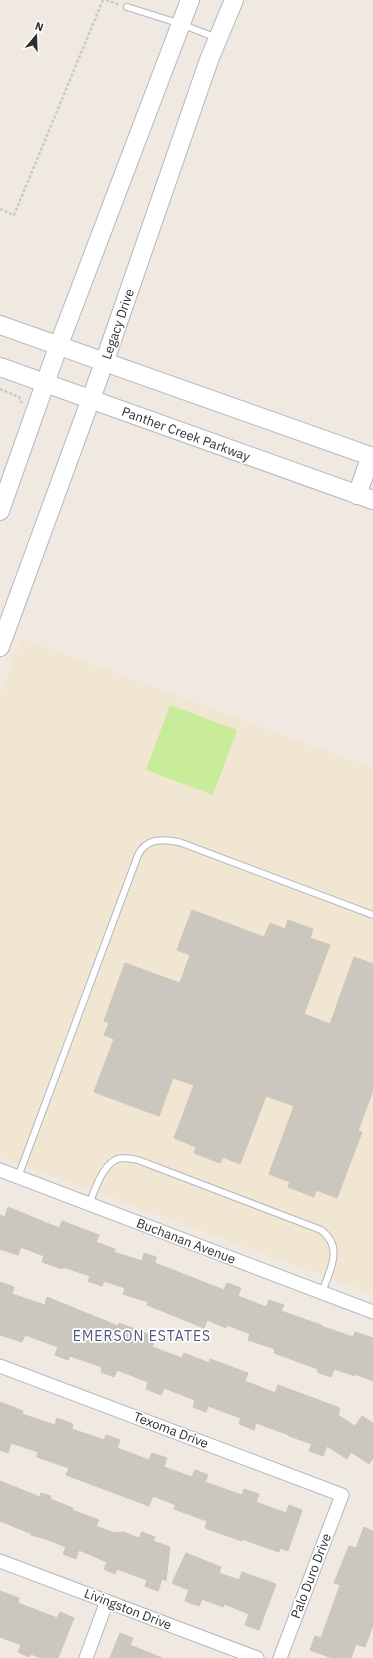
<svg xmlns="http://www.w3.org/2000/svg" width="373" height="1658" font-family="'IBM Plex Sans',sans-serif">
<style>
.education{fill:#f0e6d1}
.pitch{fill:#c9ec9a}
.building{fill:#cbc7bf;stroke:#cbc5ba}
.lines{fill:none;stroke-linecap:round;stroke-linejoin:round}
.lane-casing{stroke:#b4b7c1;stroke-width:8}
.street-casing{stroke:#b4b7c1;stroke-width:15}
.secondary-casing{stroke:#b4b7c1;stroke-width:20}
.path{stroke:#c9c9c9;stroke-width:2.5;stroke-dasharray:3 2;stroke-linecap:butt}
.lane{stroke:#fff;stroke-width:6}
.street{stroke:#fff;stroke-width:13}
.secondary{stroke:#fff;stroke-width:18}
.labels{text-anchor:middle;dominant-baseline:central;stroke-width:3.5;stroke-linejoin:round;paint-order:stroke}
.street-label{font-size:13px;fill:#2e2e2e;stroke:#fff}
.neighbourhood-label{font-size:14px;letter-spacing:1px;fill:#4d5680;stroke:#fff}
</style>
<rect width="100%" height="100%" fill="#efe9e1"/>
<path class="education" d="M21,638L373,768V1294L0,1157V696Z"/>
<path class="pitch" d="M170,705L237,730L213,795L146,770Z"/>
<path class="building" d="M192,910L264,937L270,923L285,929L288,920L313,929L310,938L330,945L304,1014L330,1024L354,957L373,964V1090L358,1131L362,1132L337,1198L316,1190L314,1197L288,1187L290,1182L269,1174L294,1106L266,1096L240,1164L223,1157L220,1163L194,1153L196,1147L174,1138L194,1085L173,1078L159,1116L94,1092L114,1039L104,1035L109,1023L104,1021L125,963L180,983L190,955L177,950Z
M8,1207L59,1228L62,1221L99,1235L96,1242L115,1249L114,1252L142,1261L144,1253L156,1257L155,1263L224,1290L227,1283L241,1288L238,1296L266,1307L269,1300L284,1305L281,1311L321,1325V1326L353,1337L355,1332L373,1338V1381L355,1374V1376L334,1369L331,1377L317,1372L318,1369L274,1353L275,1349L248,1340L250,1334L227,1325L226,1328L207,1320L204,1328L147,1305L148,1302L123,1294L125,1288L104,1281L102,1286L88,1281L90,1276L63,1267L62,1269L42,1262L44,1256L21,1247L18,1255L0,1249V1215L5,1217Z
M0,1282L14,1287L12,1294L45,1305L47,1297L118,1326L119,1323L156,1337L152,1347L182,1358L184,1353L209,1363L210,1359L248,1373L245,1381L275,1393L278,1385L340,1408L338,1415L355,1426L362,1416L373,1423V1458L369,1464L351,1452L347,1459L327,1446L323,1456L309,1451L312,1444L289,1436V1435L256,1423L254,1430L239,1424L241,1418L208,1406L206,1412L193,1407L195,1400L164,1388L161,1395L146,1389L148,1382L117,1370L114,1377L101,1372L102,1367L70,1356L68,1360L55,1355L58,1347L25,1335L22,1342L0,1335Z
M0,1402L23,1411L22,1414L55,1425L57,1418L73,1424L72,1429L104,1440L106,1435L120,1440L117,1448L149,1460L152,1453L167,1458L164,1467L192,1477L195,1470L208,1475L205,1482L242,1495L244,1489L259,1494L256,1502L286,1513L289,1505L302,1510L288,1551L280,1548L279,1552L242,1539V1541L205,1528L207,1521L174,1509L176,1505L153,1496L149,1506L66,1475L69,1468L37,1457L38,1452L11,1443L8,1453L0,1450Z
M0,1481L40,1497L41,1493L51,1496L50,1499L73,1508L72,1510L99,1520L96,1526L114,1533L123,1532L139,1538L142,1532L155,1537L153,1541L170,1547L166,1581L162,1579L158,1591L145,1586L147,1580L117,1569L115,1574L104,1569L107,1562L79,1550L76,1559L63,1554L66,1547L43,1538L31,1535L32,1534L0,1521Z
M364,1527L373,1531V1625L365,1647L356,1644L351,1658H332L310,1650L315,1636L321,1638L340,1585L334,1583L349,1546L356,1548Z
M186,1553L221,1567L219,1573L239,1580L242,1572L276,1584L259,1630L245,1625L249,1614L224,1604L223,1607L202,1599L199,1606L185,1601L189,1590L172,1583Z
M0,1591L19,1598L18,1603L57,1618L60,1612L74,1618L58,1658H41L31,1654L29,1657L18,1652L21,1645L0,1637Z
M120,1633L133,1638L130,1645L162,1658H110Z"/>
<g class="lines">
<g class="lane-casing">
<path id="lane" d="M127,7L181,24L217,38
M18,1177L138,855C146,838 163,839 179,842L373,915
M89,1204C95,1190 104,1159 122,1158C128,1158 133,1159 138,1160L321,1230C344,1247 330,1270 322,1292"/>
</g>
<g class="street-casing">
<path id="street" d="M0,1170L373,1312
M0,1366L342,1495L280,1658
M0,1561L257,1658
M86,1658L107,1601"/>
</g>
<g class="secondary-casing">
<path id="secondary" d="M0,325L373,457
M0,367L373,500
M357,495L371,456
M0,511L58,347L190,0
M0,647L104,363L209,60L234,0"/>
</g>
<path class="path" d="M106,0L120,5
M0,209L14,215L103,0
M0,389L19,397L22,403"/>
<use href="#lane" class="lane"/>
<use href="#street" class="street"/>
<use href="#secondary" class="secondary"/>
</g>
<g class="labels">
<g class="street-label">
<text transform="translate(118 324) rotate(-71)">Legacy Drive</text>
<text transform="translate(186 434) rotate(20)">Panther Creek Parkway</text>
<text transform="translate(186 1241) rotate(21)">Buchanan Avenue</text>
<text transform="translate(171 1430) rotate(21)">Texoma Drive</text>
<text transform="translate(311 1576) rotate(-69)">Palo Duro Drive</text>
<text transform="translate(128 1609) rotate(21)">Livingston Drive</text>
</g>
<g class="neighbourhood-label">
<text x="142" y="1336">EMERSON ESTATES</text>
</g>
</g>
<g transform="translate(36 36) rotate(19)" stroke="#ffffff" stroke-width="3" paint-order="stroke">
<path d="M0-3L7 15L0 10L-7 15Z" fill="#2e2e2e"/>
<text y="-6" font-size="11" font-weight="bold" text-anchor="middle" fill="#2e2e2e">N</text>
</g>
</svg>
